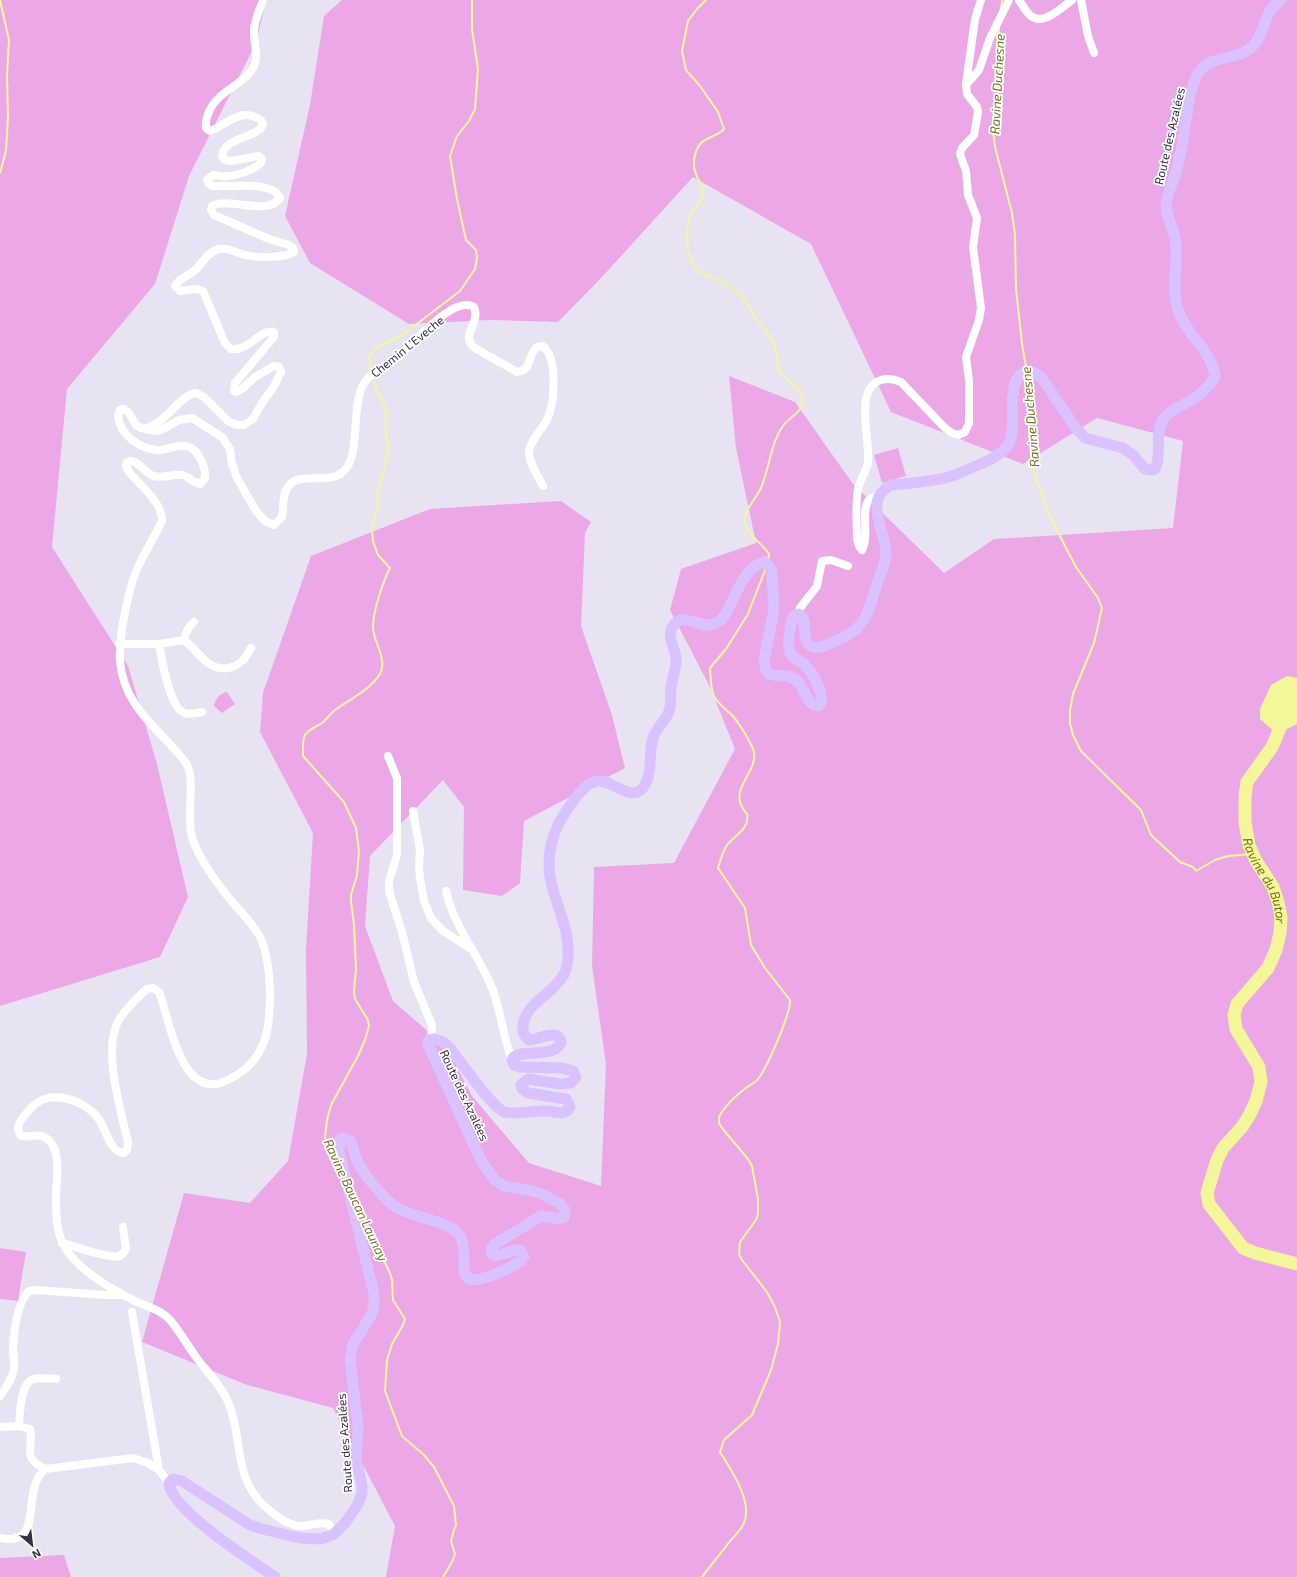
<svg xmlns="http://www.w3.org/2000/svg" width="1297" height="1577" font-family="'Exo 2',sans-serif">
<style>
.green{fill:#eca7e7}
.water{fill:#f4f799}
.lines{fill:none;stroke-linecap:round;stroke-linejoin:round}
.stream{stroke:#f4f799;stroke-width:2}
.river{stroke:#f4f799;stroke-width:13}
.minor{stroke:#fff;stroke-width:8}
.secondary{stroke:#d9c2ff;stroke-width:11}
.labels{text-anchor:middle;dominant-baseline:central;stroke-width:3.5;stroke-linejoin:round;paint-order:stroke}
.street-label{font-size:12px;fill:#373346;stroke:#fff}
.water-label{font-size:13px;font-style:italic;fill:#73771b;stroke:#fff}
</style>
<rect width="100%" height="100%" fill="#e8e3f3"/>
<path class="green" d="M0,0H266L256,43L189,176L155,284L67,389L52,547L128,666L157,764L188,897L160,957L0,1006Z
M342,0H1297V1577H386L395,1526L333,1408L247,1385L142,1342L184,1193L250,1203L288,1161L307,1054L306,949L313,833L260,732L263,693L311,556L430,509L561,501L591,522L585,533L581,626L612,715L625,768L524,821L520,883L502,896L463,890L464,807L443,780L370,856L365,926L393,1001L447,1048L472,1096L529,1163L601,1186L606,1064L592,966L594,867L674,863L735,749L710,687L670,610L681,569L756,543L736,448L729,376L795,402L853,484L944,573L994,539L1173,528L1183,441L1097,418L1023,464L891,412L811,244L693,177L602,277L558,322L490,320L409,324L310,263L285,216L310,105L324,16Z
M898,448L906,476L882,483L874,455Z
M227,692L235,704L222,713L214,706C216,698 219,694 227,692Z
M0,1248L26,1252L18,1301L0,1299Z
M64,1555L71,1577H0V1558Z"/>
<path class="water" d="M1287,676L1297,678V724L1277,734L1260,719V709L1271,685Z"/>
<g class="lines">
<path class="stream" d="M706,0L697,9L688,21L682,51L686,70L700,86L718,112L724,129C718,136 707,137 701,143C694,151 692,165 696,174C698,181 704,186 703,194C702,196 702,200 700,202C698,207 693,209 691,214C688,221 687,233 687,241C688,283 721,272 742,297C747,303 750,310 755,317C761,327 770,333 774,344C777,353 777,362 780,371C784,381 799,384 802,395C807,411 790,416 783,426C771,442 769,470 761,488C756,499 742,512 745,524C748,536 763,544 769,554L768,562
M1001,9L1002,0
M999,27L993,130L995,147L1012,213L1015,234L1016,289L1022,344L1026,367
M0,173L6,151L8,117L7,75L9,40L0,0
M371,371L369,358L376,348L401,336L460,291L475,269L477,258L476,250L466,240L457,199L450,156L457,136L469,121L475,109L478,69L472,29V0
M1028,375L1029,430L1032,467L1051,519L1076,567L1098,598L1102,608L1094,643L1073,694L1070,710V724L1073,735L1081,751L1088,758L1141,810L1151,835L1180,862L1193,867L1196,871L1215,860L1228,856L1253,854
M338,1168L325,1137L327,1120L331,1105L358,1056L365,1040L369,1026L368,1020L355,999L354,992L356,969L354,925L351,901V895L357,875L359,851L356,828L344,802L303,756C303,750 302,740 305,735C309,729 316,727 322,723C327,719 330,714 335,710C350,699 370,690 380,674C388,659 373,642 373,627C373,611 383,582 390,568L378,555L373,541L372,529L378,505L377,492L383,475L388,447L386,433V411L383,401L376,389L373,377
M356,1201L389,1271L392,1279L393,1300L405,1319L403,1325L392,1344L387,1360L385,1391L402,1436L424,1455L434,1467L454,1506L456,1525L454,1530L451,1541L455,1554L452,1562L443,1577
M702,1577C710,1566 719,1556 727,1545C732,1538 740,1532 744,1523C753,1501 731,1470 720,1452L724,1440L752,1415L771,1370L778,1344L780,1322L775,1307L767,1292L742,1260L739,1254L740,1242L756,1220L758,1214V1199L752,1166L748,1159L722,1128L719,1123V1117C724,1107 736,1095 746,1088C750,1085 755,1083 758,1079C767,1068 791,1013 790,1000L765,968L751,945L745,908L718,868C720,861 723,851 727,845C735,835 750,829 747,814C725,790 758,774 754,752C751,742 739,723 732,715C726,710 719,704 715,698C710,690 711,676 710,668L726,649L748,614L766,568"/>
<path class="river" id="s1" d="M1297,688L1272,747L1247,782L1245,796V823L1249,845L1256,861L1273,887L1278,902L1281,917L1280,933L1276,950L1268,968L1237,1004L1234,1015L1236,1029L1259,1067L1261,1082L1256,1101L1249,1116L1242,1127L1223,1148L1217,1160L1207,1193L1209,1204L1243,1248L1255,1253L1297,1264"/>
<path class="minor" d="M1019,0C1022,4 1024,9 1028,13C1041,29 1061,8 1072,0
M1081,0L1088,36L1094,53
M966,85L979,70L990,38L1009,0
M147,428C167,422 181,394 196,393L204,397L229,422L237,425H244L253,419L262,403L274,386L281,372L279,367L274,366L255,377L242,389L236,392L234,391L235,383L274,337V332C261,328 248,352 231,349L225,343L203,291L196,289L180,291L175,286C178,279 188,276 194,271C202,264 206,254 216,250C226,246 236,253 246,255C256,258 286,258 294,252L293,248L289,245L269,239L214,215L211,209L212,206C229,196 268,217 280,198L276,192C258,182 232,187 212,186L209,184L207,180L213,175C218,175 222,177 227,176C237,176 254,170 261,163L262,159L258,156L232,161L225,160L222,156C224,137 256,139 263,125L261,120C240,106 227,125 210,131L206,128C205,123 206,119 208,114C217,91 237,89 251,71C261,59 253,44 254,29C255,19 260,9 263,0
M880,494C876,496 872,497 869,500C860,510 870,536 862,550L859,546L857,539C857,523 855,505 858,489C860,480 866,472 868,463C871,442 853,388 881,380C888,378 894,379 901,382L945,428L952,433L958,435L965,432L969,423V381L966,357L979,320L981,308L973,247L977,218L968,195L966,171L960,154L962,148L974,135L978,112L977,107L967,94L966,84L975,19L981,0
M798,614L800,608L817,586L822,561L831,560L848,566
M194,622C188,627 186,632 184,640C193,647 199,656 207,662C217,671 233,670 242,661C246,658 248,652 251,648
M119,644H159L184,640
M159,644C162,659 169,707 184,713C189,715 197,713 202,712
M388,756L397,778V855L389,881V891L402,932L414,982L432,1025L431,1039
M413,811L420,850L419,867L420,878L424,901L431,918L443,931L470,948
M446,891C453,924 476,952 490,983C501,1007 502,1035 512,1060
M62,1243C74,1246 110,1259 119,1256C123,1255 124,1252 126,1249L123,1227
M132,1312L159,1470
M0,1396C6,1388 12,1379 14,1369C15,1362 13,1354 13,1347C14,1331 17,1303 29,1291L36,1290L106,1295H123
M19,1426C20,1414 20,1384 33,1379C40,1377 49,1379 56,1379
M0,1427L19,1426L30,1429C34,1449 21,1458 46,1469
M334,1534L329,1524C316,1520 305,1530 291,1524C282,1521 275,1515 268,1509C232,1479 244,1442 229,1404C222,1386 207,1372 196,1357C190,1349 185,1340 179,1332C175,1326 170,1318 163,1314C155,1308 142,1305 133,1300C109,1288 76,1269 63,1244C56,1230 56,1212 56,1197C56,1180 64,1144 42,1136C35,1134 28,1138 21,1136L18,1130C18,1121 26,1114 32,1107C50,1088 84,1100 98,1118C106,1128 109,1152 124,1153L127,1150L128,1142C121,1111 101,1046 120,1018C127,1008 138,997 147,989L153,988L159,992C170,1020 181,1104 228,1080C240,1074 253,1064 259,1052C269,1036 269,1019 270,1000C270,980 269,956 260,937C253,924 243,914 234,904C218,885 201,863 193,840C185,817 196,782 187,765C182,756 174,749 167,741C144,717 123,697 120,661C118,640 129,584 139,565C146,550 155,536 162,521C163,503 140,485 129,472L126,466L127,462C137,458 143,471 151,475C162,480 172,473 183,475C189,477 193,483 200,484L205,478C206,467 198,448 186,446C177,444 168,450 159,450C140,450 119,434 118,415L120,410L124,409L129,413L136,425L141,428L156,431L161,430L179,420L192,418L222,437L230,449L232,464L237,478L256,511L265,521L274,525L282,517C284,508 282,498 286,490C298,464 339,495 351,459C358,436 353,409 362,387C370,371 386,366 399,356C414,343 453,295 474,307C481,322 461,334 473,347L517,372C534,369 526,356 537,347L543,346C558,358 555,403 547,420C542,430 530,440 529,452C529,463 538,476 543,486
M0,1538C47,1548 19,1487 46,1469L133,1458L148,1463L159,1470L169,1483"/>
<path class="secondary" d="M275,1577C251,1560 171,1510 169,1483L173,1479L182,1481L250,1525L262,1529L300,1538L321,1539L334,1534L346,1522L358,1504L362,1493V1486L356,1459L358,1427L350,1359L353,1344L372,1314L374,1305V1294L339,1151L340,1140L342,1138L350,1141C354,1147 354,1154 357,1161C364,1175 384,1199 396,1207C412,1218 454,1221 461,1238C465,1247 464,1261 464,1271C465,1275 466,1277 469,1279C480,1283 517,1266 524,1257L520,1250H516L496,1256L492,1254C490,1249 492,1248 495,1244L541,1216C549,1216 556,1220 564,1218L565,1210L560,1204L544,1195L533,1191L504,1186L495,1180L482,1162L471,1139L428,1044L429,1040L434,1039L443,1042L450,1048C460,1061 492,1107 504,1112C513,1115 537,1110 548,1111C556,1112 566,1116 570,1107L566,1099L528,1093L522,1089L521,1085L528,1079L560,1084L571,1083L576,1077L573,1071L562,1068L520,1067L514,1065L512,1060C518,1047 552,1060 561,1043C561,1027 537,1040 529,1040C524,1036 522,1032 523,1026C525,1007 542,999 554,987C560,981 566,973 567,965C572,939 561,916 554,893C546,869 548,845 559,823C565,812 583,783 597,781C613,779 634,807 646,783C653,769 648,753 653,738C656,728 666,721 669,711C672,704 670,696 671,688C672,680 675,672 676,663C678,650 665,638 673,626C685,607 707,640 725,615C736,598 742,568 764,562L769,566L772,572L774,610L764,661L766,670L769,674C780,677 791,673 799,683C805,690 807,706 819,706C827,697 812,672 805,665C800,660 793,659 790,653C787,645 790,623 794,616L799,614C810,622 799,639 811,646C816,650 824,646 829,644C866,630 866,618 877,584C880,574 886,564 886,554C886,537 875,521 877,503C878,495 884,489 891,485C911,483 933,482 952,476C963,472 973,467 983,463C992,459 1003,453 1008,445C1020,425 1002,382 1026,371L1035,373L1041,377L1075,427L1085,438L1123,448L1133,455L1145,469L1151,470L1155,469C1163,453 1153,432 1165,417C1172,409 1182,406 1191,400C1201,395 1209,386 1215,377C1212,349 1183,333 1177,306C1171,284 1179,261 1175,239C1173,227 1166,216 1166,204C1167,195 1171,186 1174,178C1177,169 1179,160 1181,151C1186,130 1187,86 1201,69C1215,55 1239,60 1253,46C1267,31 1262,12 1281,0"/>
</g>
<g class="labels">
<g class="street-label">
<text transform="translate(1169 136) rotate(-77)">Route des Azalées</text>
<text transform="translate(407 346) rotate(-39)">Chemin L'Eveche</text>
<text transform="translate(465 1095) rotate(65)">Route des Azalées</text>
<text transform="translate(344 1443) rotate(-94)">Route des Azalées</text>
</g>
<g class="water-label">
<text transform="translate(997 84) rotate(-87)">Ravine Duchesne</text>
<text transform="translate(1030 417) rotate(-95)">Ravine Duchesne</text>
<text stroke="none"><textPath href="#s1" startOffset="210">Ravine du Butor</textPath></text>
<text transform="translate(356 1200) rotate(65)">Ravine Boucan Launay</text>
</g>
</g>
<g transform="translate(32 1545) rotate(152)" stroke="#ffffff" stroke-width="3" paint-order="stroke">
<path d="M0-3L7 15L0 10L-7 15Z" fill="#373346"/>
<text y="-6" font-size="11" font-weight="bold" text-anchor="middle" fill="#373346">N</text>
</g>
</svg>
